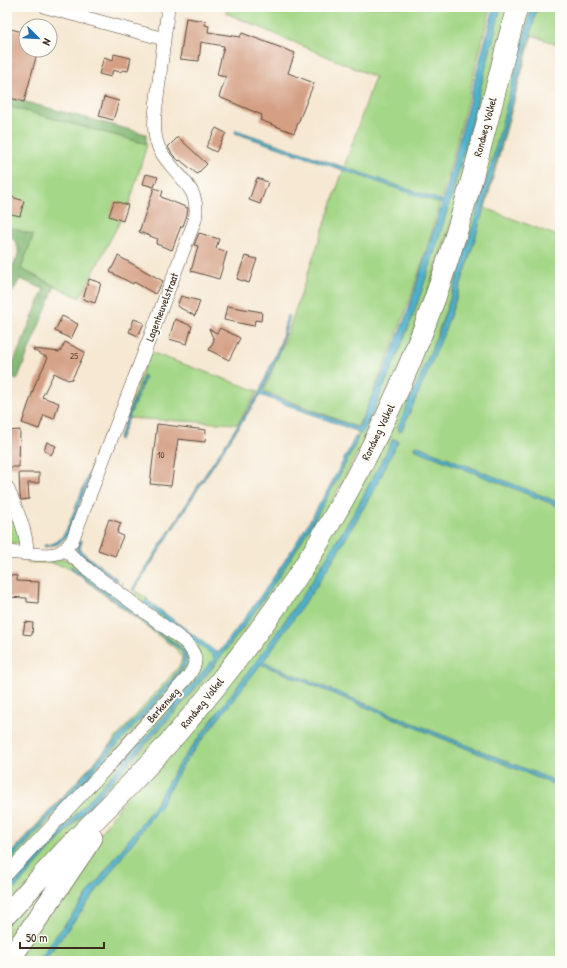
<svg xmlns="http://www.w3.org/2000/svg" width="567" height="968" font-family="'Patrick Hand',sans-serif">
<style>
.green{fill:#a4d787;stroke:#708052}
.forest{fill:#83b874;stroke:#5f7149}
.water{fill:#4cb0cc;stroke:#446d75}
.building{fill:#d49f83}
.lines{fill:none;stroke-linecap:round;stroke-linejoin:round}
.street-casing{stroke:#574639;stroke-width:14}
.primary-casing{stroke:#574639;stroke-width:22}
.street{stroke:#fff;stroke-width:13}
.primary{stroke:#fff;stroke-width:21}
.labels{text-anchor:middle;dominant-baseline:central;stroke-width:4;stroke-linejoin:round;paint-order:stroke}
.number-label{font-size:9px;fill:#614737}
.street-label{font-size:11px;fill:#3b2a1e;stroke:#fdfcf7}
</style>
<rect width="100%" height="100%" fill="#fdfcf7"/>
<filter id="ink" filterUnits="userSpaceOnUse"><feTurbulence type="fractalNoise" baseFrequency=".025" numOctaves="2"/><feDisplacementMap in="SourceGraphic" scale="8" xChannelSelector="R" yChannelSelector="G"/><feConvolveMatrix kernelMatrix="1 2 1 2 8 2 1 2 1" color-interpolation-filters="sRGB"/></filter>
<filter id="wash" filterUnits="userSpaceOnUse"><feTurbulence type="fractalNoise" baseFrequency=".012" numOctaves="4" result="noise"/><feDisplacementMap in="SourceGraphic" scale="16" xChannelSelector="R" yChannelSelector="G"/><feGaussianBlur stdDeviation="0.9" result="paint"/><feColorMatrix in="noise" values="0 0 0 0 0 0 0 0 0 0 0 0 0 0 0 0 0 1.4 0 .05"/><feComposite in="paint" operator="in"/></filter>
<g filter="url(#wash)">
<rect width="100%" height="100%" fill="#f6e8d2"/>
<path class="green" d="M226,7H491C460,127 433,250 385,364C376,384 368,409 357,427L264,391L285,340L375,77L226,13Z
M501,7H509L451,227L399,373L313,538L207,687L7,909V897C42,859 77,820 113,781C145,746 177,711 207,675C265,602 316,524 357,441L358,433L360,434L366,427C382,391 398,355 412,318C449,217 474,111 501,7Z
M523,7H532C500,132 470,258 420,377L450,317L466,269L482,215L529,39L531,36V33L537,7H560V46L532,35L485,208L560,237V503L418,446H416L414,449L560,507V783L263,662L318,584L340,548L375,488L398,441L393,439L357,508L311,583L264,651L179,764L153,808L37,961H13L109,821L368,467Z
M7,106L147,144L130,202L80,298L21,269L33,236L7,226Z
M150,352L258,391L237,424L125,418Z
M7,498L22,543H7Z
M28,557L63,559L71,561L186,647L192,667L7,870V864C53,815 98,766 143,716C152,707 185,673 187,662C188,653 182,648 175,643L72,567L70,568L181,650L183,655V664L171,680L7,859V857L89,768L168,679L179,666L182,658L176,649L69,568L52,563L27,562Z
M122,582V586L134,595L136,593L134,591V590L148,599L144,603L214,656V659L147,736L7,891V878L201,661L119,589Z
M261,664L560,787V961H44L160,806L184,763Z
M66,869L7,953V921Z"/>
<path class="forest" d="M7,97L146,134V143L147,144L7,106Z
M7,226L33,235L21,269L55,286L17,380L7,376V364L12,366L44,289L20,279L12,293L7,294V272C20,259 24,245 7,234Z"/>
<path class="water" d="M494,7H501C475,111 449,217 412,318C398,355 382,391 366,427L360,435L356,431L260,395L205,478L134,591L132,590L206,473L259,393L281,341L287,315L290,316L279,353L262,392L358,428L390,357L408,311L442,204L235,133L236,130L443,201Z
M532,7H537L531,33V36L529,39L482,215L466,269L444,333L426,376L402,430L399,432L398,427L437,337L456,282L492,162Z
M144,375L145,378L120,440L118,439Z
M105,432L107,433L68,535L58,544L45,547L44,545C56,545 61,539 67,529Z
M355,437H357V441C310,536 252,622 183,702L7,897V891L147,736L214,659V656L144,603L145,601L147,600L216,652H219C271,585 318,514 355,437Z
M393,439L398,441L375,488L340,548L318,584L263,662L560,783V787L261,664L184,763L160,806L44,961H37L153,808L179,764L264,651L311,583L357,508Z
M418,446L560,503V507L414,449V447Z
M80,540L82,541L80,548L82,552L117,579V582L79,554L76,549Z
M71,566L121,602L184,650L186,656L187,663L171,685L109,754L7,864V859L171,680C178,670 188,663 181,650L70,568Z"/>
<g id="blocks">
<path class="building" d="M186,18L206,21L205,25L209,26L208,32L240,37L242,33L295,53L288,73L314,83L294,133L260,120L262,115L219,97L226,77L217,75L224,46L201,42L199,61L180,59Z
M7,28L26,33V50H38L24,102L7,97Z
M114,54L131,58L128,71L123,70L120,72L113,70L111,77L99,74L104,57L113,60Z
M104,97L119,101L113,120L99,116Z
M216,128L226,133L216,152L206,147Z
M178,137L207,164L197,174L180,160L179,161L172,154L168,147Z
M146,174L158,177L154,187L143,184Z
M257,178L268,182L260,204L249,200Z
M154,188L163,191L161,197L188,208L187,215L183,226H181L172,250L156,244L158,239L139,232Z
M12,197L24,201L20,216L7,213Z
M114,201L128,205L123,221L109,216Z
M199,233L219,239L216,248L227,252L219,279L191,271L198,246L194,245Z
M118,256L163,281L155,294L134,282L133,284L110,272Z
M245,256L257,259L249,283L237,279Z
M89,279L101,283L95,303L83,299Z
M181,296L200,301L195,316L177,306Z
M227,306L262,312L261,321L255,320L254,326L224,320Z
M62,316L78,324L71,339L55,331Z
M134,319L144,323L138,336L129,332Z
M175,319L192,326L187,344L169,339Z
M220,328L240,338L229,360L209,350L214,340L209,329L217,333Z
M65,342L85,352L72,379L68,380L54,373L42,397L59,403L54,419L44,415L39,429L22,423L36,382L48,358L33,350V349L60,352Z
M157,424L206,430L205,442L178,439L171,486L150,484Z
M20,430L19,467H7V431Z
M47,442L56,446L51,455L44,450Z
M19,473H39V483H28L29,499L21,500L20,496Z
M109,519L121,523L117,533L123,536L115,556L98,550Z
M7,575L17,576V581L39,582L38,603L27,602V598L7,597Z
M25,622L33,623L32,635L23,634Z"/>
</g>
</g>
<g filter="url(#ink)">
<use href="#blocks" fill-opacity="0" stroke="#574639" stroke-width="1"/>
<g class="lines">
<g class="street-casing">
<path id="street" d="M46,7L164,39
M7,487C16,509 27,530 27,553
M7,552C19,553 47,557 58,553C64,551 68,545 72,541L195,220C202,185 172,175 159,148C154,138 154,126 155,115L168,7
M7,874L111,763L186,679C199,663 198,655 184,641L91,572L74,558L65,549"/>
</g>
<g class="primary-casing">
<path id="primary" d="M7,914C31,888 55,861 79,836C116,799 152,763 185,724C224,678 261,629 295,580C312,555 327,529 342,502C384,428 418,350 445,269C473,183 494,94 517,7
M9,961L92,838"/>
</g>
<use href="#street" class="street"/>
<use href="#primary" class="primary"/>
</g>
</g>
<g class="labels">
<g class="number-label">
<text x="74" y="356">25</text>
<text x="161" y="455">10</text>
</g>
<g class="street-label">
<text transform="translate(485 127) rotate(-75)">Rondweg Volkel</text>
<text transform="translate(162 307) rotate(-69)">Lagenheuvelstraat</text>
<text transform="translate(378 432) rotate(-64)">Rondweg Volkel</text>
<text transform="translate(202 703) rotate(-51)">Rondweg Volkel</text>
<text transform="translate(163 705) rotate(-48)">Berkenweg</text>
</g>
</g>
<rect width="567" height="968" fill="none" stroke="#fdfcf7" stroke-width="24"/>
<g transform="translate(38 38) rotate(114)"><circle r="19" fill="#fdfcf7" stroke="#afa8a0"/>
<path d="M0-3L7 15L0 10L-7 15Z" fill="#1f6fb2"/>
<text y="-6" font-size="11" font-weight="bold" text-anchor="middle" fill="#3b2a1e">N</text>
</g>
<path d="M20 942v6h84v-6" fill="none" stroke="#3b2a1e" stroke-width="2"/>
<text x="26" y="942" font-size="12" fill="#3b2a1e" stroke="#fdfcf7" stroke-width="3" paint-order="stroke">50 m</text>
</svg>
